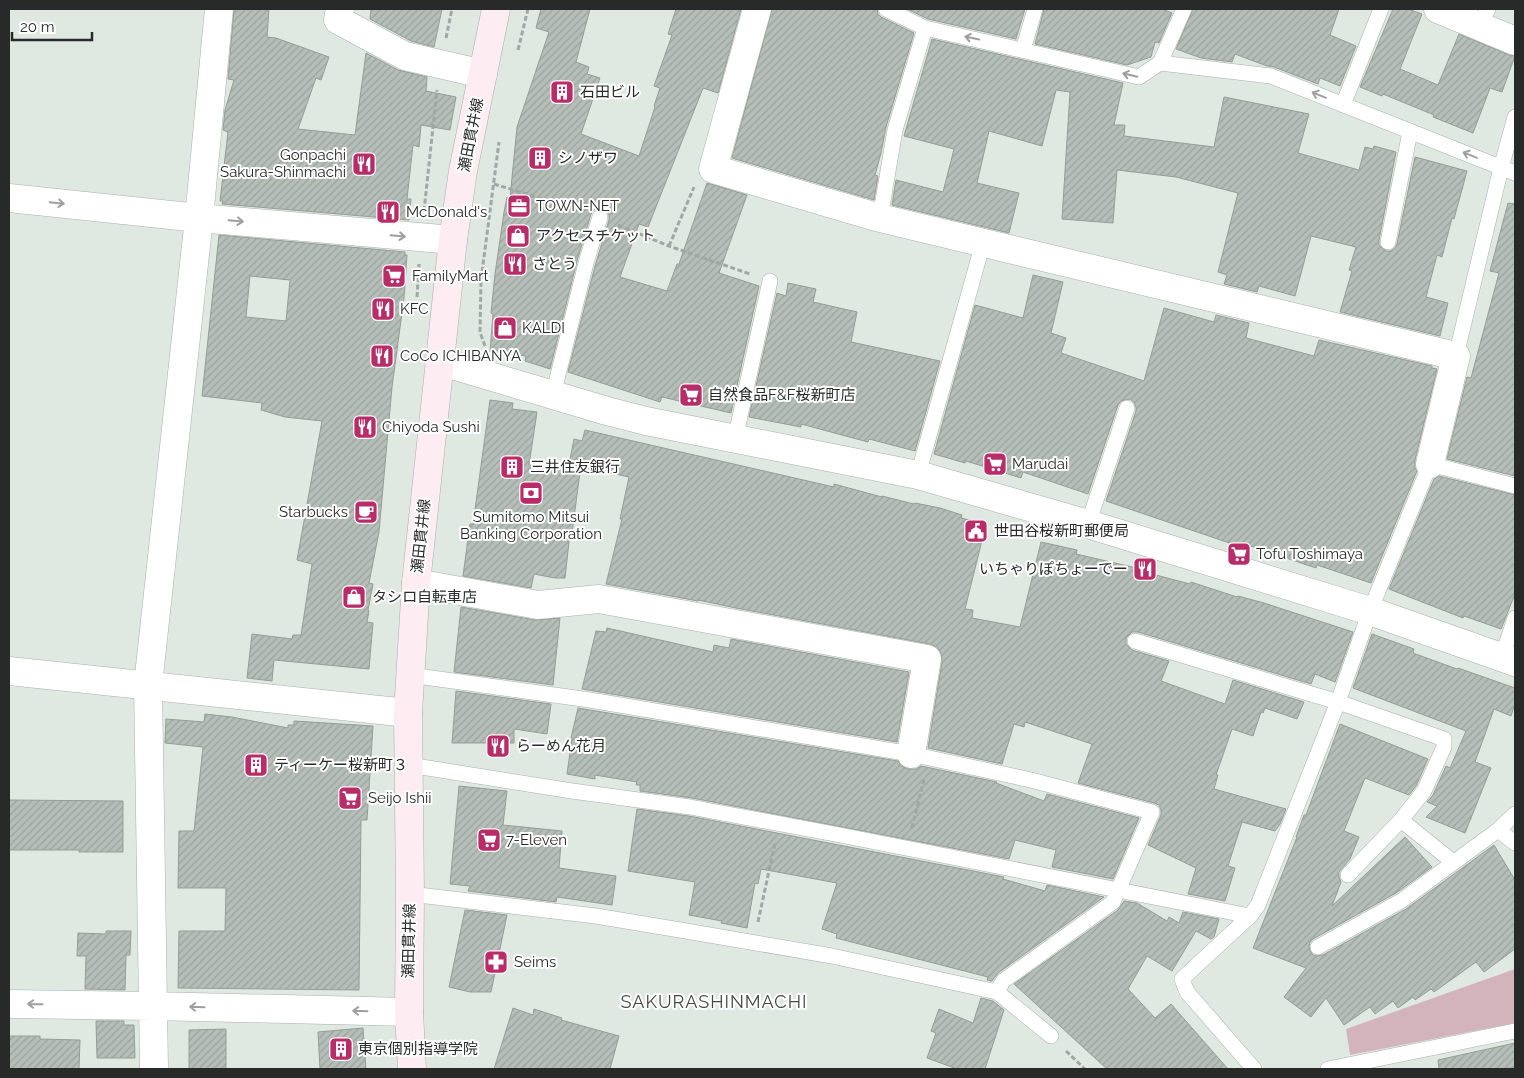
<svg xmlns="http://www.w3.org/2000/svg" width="1524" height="1078" font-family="Raleway,'Noto Sans JP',sans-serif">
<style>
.green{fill:#d3b3bc}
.building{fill:url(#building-hatch);stroke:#959d97;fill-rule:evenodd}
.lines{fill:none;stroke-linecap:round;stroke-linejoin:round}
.service-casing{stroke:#a8b0aa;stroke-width:16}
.minor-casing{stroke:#a8b0aa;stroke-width:29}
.tertiary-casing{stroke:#a8b0aa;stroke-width:29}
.secondary-casing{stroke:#a8b0aa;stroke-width:29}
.path{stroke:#a1a7a3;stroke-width:3;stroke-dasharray:5 2.5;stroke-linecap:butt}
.service{stroke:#fff;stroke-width:15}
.minor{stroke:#fff;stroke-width:28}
.tertiary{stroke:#fff;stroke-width:28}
.secondary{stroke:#fdecf1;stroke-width:28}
.oneway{stroke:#9e9f9e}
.labels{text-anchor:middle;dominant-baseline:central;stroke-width:4;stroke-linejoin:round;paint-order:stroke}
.poi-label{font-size:15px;fill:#272a28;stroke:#fff;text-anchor:start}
.street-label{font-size:15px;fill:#272a28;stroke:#fff}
.quarter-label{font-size:18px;letter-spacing:1px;fill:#434945;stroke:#fff}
</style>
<defs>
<pattern id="building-hatch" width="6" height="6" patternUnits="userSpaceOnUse" patternTransform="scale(1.25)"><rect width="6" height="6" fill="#b6beb8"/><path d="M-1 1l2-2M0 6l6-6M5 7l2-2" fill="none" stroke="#9ca39e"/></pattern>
</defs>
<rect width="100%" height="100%" fill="#e0e8e2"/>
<path class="green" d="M1515,969V1023L1350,1055L1346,1029Z"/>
<path class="building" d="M234,9H269L267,37L276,38L329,57L321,80L316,78L298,129L355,135L366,53L398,70L427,77L426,91L456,97L450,130L421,125L419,147L413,145L407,199H411L409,220L222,204L223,201H220L228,132L223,130L225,110L234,80L228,79Z
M371,9H442L434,47L411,41L370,19Z
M541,9H590L576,62L589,67L587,74L600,78L581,134L639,156L655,107L654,106L660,88L654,86L672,35L668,34L676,9H741L718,93L703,88L648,227L639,224L620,277L667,291L677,264H679L707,183L747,195L719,273L759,286L731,413L662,397L660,402L568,372L595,266L609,220V215L607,211L602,208L594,210L591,214L577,261L550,369L525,361L526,356L490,352L493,314L491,313L495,274L504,212L507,197L510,198L517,127L549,32L536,28Z
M772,9H877L878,14L881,17L914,33L886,127L881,153L875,175L878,176L874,200L732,158Z
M907,9H1025L1016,39L928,19Z
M1044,9H1162L1172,13L1159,43L1155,42L1151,57L1127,65L1035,44Z
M1193,9H1339L1330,35L1356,46L1340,86L1320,78L1318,84L1274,67L1267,66L1235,54L1232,62L1201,58L1176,49Z
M1393,9H1408L1422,14L1400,69L1438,85L1459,34L1509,55L1515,56L1502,92L1490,88L1473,133L1433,117L1434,115L1383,94L1382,96L1360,87Z
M932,39L1123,83L1114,125H1125L1124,136L1214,147L1224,97L1309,114L1298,153L1359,170L1365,147L1373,149L1374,146L1396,152L1379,240V245L1386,251H1391L1395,248L1397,244L1415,157L1467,171L1454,219L1452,218L1442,257L1437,255L1426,297L1448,303L1440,336L1340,312L1352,271L1349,270L1356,247L1311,236L1295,296L1259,286L1257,292L1224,284L1227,275L1218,272L1238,193L1176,177L1117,170L1113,223L1062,219L1070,92L1056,90L1042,146L989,131L977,183L1019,193L1009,233L892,205L896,180L943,192L954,149L904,136Z
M1508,203L1515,204V476L1447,459L1467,377L1471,378L1499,273L1490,271Z
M219,235L405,252V255H407L404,298L392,387L379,532L369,583L373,584L368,610L369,611L367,622L373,623L369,669L274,660L272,681L247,678L252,634L292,639L293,635H301L312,564L297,560L322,421L285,417L261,410L262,403L202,396ZM250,276L290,280L286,321L246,317Z
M1033,275L1063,282L1051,333L1066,338L1061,353L1144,381L1164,308L1214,322L1216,315L1249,323L1246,338L1314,356L1319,340L1432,366V368L1437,369L1415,460V468L1417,471L1371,583L1317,565L1316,568L1245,544L1244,548L1106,501L1136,411V407L1134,402L1130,399L1121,401L1118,405L1088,494L1023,472L1021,478L966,461L965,463L934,454L975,305L1023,318Z
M788,283L816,289L813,302L857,312L851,342L940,361L915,451L869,439L868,442L801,424V427L749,417L777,293L786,296Z
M490,400L513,403L512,409L537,412L529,465L580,472L572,533H570L565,578H555L534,574L531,588L463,576L470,524H473Z
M585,430L834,487V484L882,497V496L914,504L915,503L940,508L962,515L961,518L986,524L965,609L973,610L972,618L1020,627L1041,542L1077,550L1076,554L1141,569V571L1190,584L1191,582L1237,597L1238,596L1264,603L1353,632L1335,682L1315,674L1311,684L1138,632H1132L1126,638V644L1132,650L1169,661L1161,681L1225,704L1233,680L1304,702L1297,719L1265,708L1263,713L1261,712L1253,736L1232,729L1216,775H1218L1214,789L1286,809L1280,824L1275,831L1242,822L1228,866L1235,868L1225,901L1188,894L1196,868L1148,845L1161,815V810L1159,805L1154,803L1078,783L1092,744L1025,722L1024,727L1014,724L1002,764L928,748L942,662L941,653L937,647L930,644L736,608L698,600V601L606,584L622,519H620L629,477L569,464L574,439L582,441Z
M1439,476L1515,495V594L1501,629L1464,616L1463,618L1389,589L1434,479Z
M461,607L535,620L560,618L553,685L454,672Z
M607,628L713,652L714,645L729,648L731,639L909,672L897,742L582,689L596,631L606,632Z
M1372,634L1414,649L1413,653L1457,669L1458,668L1515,688V704L1511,716L1494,709L1475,762L1491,768L1465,833L1426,817L1437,806L1427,802L1433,795L1446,766L1450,768L1466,731L1353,688Z
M456,691L551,704L547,734L514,729V743H452Z
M578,708L898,761L901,766L908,769H916L921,766L997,782L996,783L1044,801L1047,794L1139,818L1113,879L1052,867L1056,850L1015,840L1009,859L692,798L640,791V785H636L637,782L595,775V779L567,774L572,738H571Z
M205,714L232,717L288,728V725H294V721L373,726L367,820H361L359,990L178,988L179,931H225L226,888H178L179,831H194L203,747L165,743L166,719L204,722Z
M1340,724L1428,759L1416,786L1409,795L1365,778L1344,831L1359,837L1350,859L1339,872V877L1341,882L1332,906L1405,837L1432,867L1396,893L1313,939L1310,942L1309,946L1310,951L1313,955L1317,956L1323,955L1406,909L1494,845L1515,880V949L1484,972L1476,962L1434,992L1431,989L1415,1000L1413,997L1398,1008L1393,1001L1375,1014L1370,1007L1344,1025L1326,998L1311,1017L1284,997L1306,968L1253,948L1297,837H1296L1304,815H1306Z
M459,786L507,791L503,825L562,831L559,868L616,876L612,905L557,897L556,902L468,891L470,886L450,884Z
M9,800L123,801V852H79V850H9Z
M637,809L689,816L1004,877L1003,879L1045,891L1047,885L1104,897L998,973L992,981L987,980L988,977L836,938L837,934L822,929L837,883L761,869L758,884L755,883L747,928L721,923L722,921L689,915L695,882L628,871Z
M1124,901L1137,903L1167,921L1169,917L1179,923L1183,912L1219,919L1214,937L1211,939L1196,931L1172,971L1147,956L1128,989L1155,1018L1171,1004L1228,1069H1107L1014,984L1118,910Z
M465,910L507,915L491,992H470L449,987Z
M106,931H131L130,955H126L125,990L85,989L86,956H77L78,933L106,934Z
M981,998L993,1001L1004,1010L985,1069H957L927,1058L936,1033L931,1031L939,1009L973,1023Z
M513,1008L533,1015L534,1009L562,1018L561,1020L619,1036L610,1069H494Z
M96,1021H124V1025H134L135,1058H97Z
M363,1028L366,1069H320L318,1032Z
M226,1029V1069H189V1030Z
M9,1036H40V1039L80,1040L79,1069H9Z
M1515,1043V1067L1504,1069H1439L1438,1060Z"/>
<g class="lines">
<g class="service-casing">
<path id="service" d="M886,9L925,28L1139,77L1160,63L1271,76L1515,173
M1480,26L1488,9
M1023,50L1035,9
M1160,63L1184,9
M1343,105L1381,9
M880,218L895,130L925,28
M1388,242L1410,132
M1456,356L1501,168L1515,117
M553,395L586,263L600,217
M735,439L770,281
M918,475L983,243
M1088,524L1127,408
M1135,641L1338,702L1444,739V747L1424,791L1401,820L1348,875
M1502,657L1515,618
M410,675L590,700L911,754L1031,780L1152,812L1113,902L1003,981L997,992
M409,765L572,791L690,807L840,835L1250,916
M1401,820L1453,862
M1498,830L1515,843
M410,894L596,916L686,931L832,956L997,992L1051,1036
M1318,947L1401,901L1498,830L1515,814
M1254,1069L1187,992L1182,979L1250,916L1258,905L1338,702L1370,611L1430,464L1515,486
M1328,1069L1515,1031"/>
</g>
<g class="minor-casing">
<path id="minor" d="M340,9L338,20L405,56L483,74
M757,9L713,169L880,218L1456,356L1430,464
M1438,9L1515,41
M9,198L199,218L453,240
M416,583L538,605L599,599L927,659L911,754
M9,1004L153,1006L409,1012
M154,1069L148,685L199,218L219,9"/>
</g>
<g class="tertiary-casing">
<path id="tertiary" d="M439,361L607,411L646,421L918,475L1088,524L1370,611L1515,662
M9,671L408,713"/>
</g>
<g class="secondary-casing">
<path id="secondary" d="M412,1069L409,1012L410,894L408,713L416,583L453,240L463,171L496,9"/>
</g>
<path class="path" d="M446,38L452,9
M518,50L528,9
M494,184L582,211
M424,211L437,90
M618,225L669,246L750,274
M669,246L694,187
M417,297L419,264
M485,346L480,332L481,280L499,142
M912,828L924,779
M758,922L775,843
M1066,1051L1085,1069"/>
<use href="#service" class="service"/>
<use href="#minor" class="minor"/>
<use href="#tertiary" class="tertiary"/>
<use href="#secondary" class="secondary"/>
</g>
<defs><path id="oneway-shaft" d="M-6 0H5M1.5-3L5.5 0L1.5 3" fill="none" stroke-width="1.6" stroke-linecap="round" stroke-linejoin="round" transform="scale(1.25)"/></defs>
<g class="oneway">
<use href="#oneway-shaft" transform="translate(972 38) rotate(-168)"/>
<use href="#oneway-shaft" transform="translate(1130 75) rotate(-167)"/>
<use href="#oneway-shaft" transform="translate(1319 95) rotate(-158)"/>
<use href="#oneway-shaft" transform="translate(1470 155) rotate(-158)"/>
<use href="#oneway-shaft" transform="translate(57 203) rotate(6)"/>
<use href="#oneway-shaft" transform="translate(236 221) rotate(5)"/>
<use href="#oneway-shaft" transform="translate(398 236) rotate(5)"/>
<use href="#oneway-shaft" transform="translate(35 1004) rotate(-179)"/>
<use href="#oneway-shaft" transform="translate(197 1007) rotate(-178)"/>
<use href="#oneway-shaft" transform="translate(360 1011) rotate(-178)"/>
</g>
<defs>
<g id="building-square" transform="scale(1.25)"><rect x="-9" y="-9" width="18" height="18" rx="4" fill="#b82d68" stroke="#fff"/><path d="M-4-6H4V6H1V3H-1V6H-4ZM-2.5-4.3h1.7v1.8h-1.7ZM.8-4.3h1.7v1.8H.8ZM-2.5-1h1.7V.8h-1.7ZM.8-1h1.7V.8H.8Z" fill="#fff"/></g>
<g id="restaurant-square" transform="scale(1.25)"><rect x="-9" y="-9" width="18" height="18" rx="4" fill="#b82d68" stroke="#fff"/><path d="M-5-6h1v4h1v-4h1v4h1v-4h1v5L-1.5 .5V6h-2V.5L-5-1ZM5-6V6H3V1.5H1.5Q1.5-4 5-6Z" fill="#fff"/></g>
<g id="office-square" transform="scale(1.25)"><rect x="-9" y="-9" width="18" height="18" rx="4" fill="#b82d68" stroke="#fff"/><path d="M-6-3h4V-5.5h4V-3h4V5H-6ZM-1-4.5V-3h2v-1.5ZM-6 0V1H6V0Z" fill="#fff"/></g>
<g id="shop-square" transform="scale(1.25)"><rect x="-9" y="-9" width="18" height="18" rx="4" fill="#b82d68" stroke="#fff"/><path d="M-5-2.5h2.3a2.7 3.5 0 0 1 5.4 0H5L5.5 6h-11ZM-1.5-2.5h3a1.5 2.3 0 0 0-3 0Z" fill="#fff"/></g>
<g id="supermarket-square" transform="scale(1.25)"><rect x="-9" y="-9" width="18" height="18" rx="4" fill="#b82d68" stroke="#fff"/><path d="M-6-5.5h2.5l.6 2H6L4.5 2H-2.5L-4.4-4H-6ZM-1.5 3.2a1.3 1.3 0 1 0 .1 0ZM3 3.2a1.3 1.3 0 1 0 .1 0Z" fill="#fff"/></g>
<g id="bank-square" transform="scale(1.25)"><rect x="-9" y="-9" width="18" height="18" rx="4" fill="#b82d68" stroke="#fff"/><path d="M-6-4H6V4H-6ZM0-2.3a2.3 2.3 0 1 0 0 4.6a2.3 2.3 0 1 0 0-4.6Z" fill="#fff"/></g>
<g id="cafe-square" transform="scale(1.25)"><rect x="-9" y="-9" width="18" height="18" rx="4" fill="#b82d68" stroke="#fff"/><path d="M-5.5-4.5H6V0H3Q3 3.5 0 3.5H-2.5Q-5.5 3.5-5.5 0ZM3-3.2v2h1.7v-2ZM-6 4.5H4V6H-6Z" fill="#fff"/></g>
<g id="civic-square" transform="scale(1.25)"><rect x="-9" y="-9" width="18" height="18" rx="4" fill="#b82d68" stroke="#fff"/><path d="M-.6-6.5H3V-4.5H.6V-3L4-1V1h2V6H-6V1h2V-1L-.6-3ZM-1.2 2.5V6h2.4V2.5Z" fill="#fff"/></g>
<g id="pharmacy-square" transform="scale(1.25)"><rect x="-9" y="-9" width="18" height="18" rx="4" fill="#b82d68" stroke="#fff"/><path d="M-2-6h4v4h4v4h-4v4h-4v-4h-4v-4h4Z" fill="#fff"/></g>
</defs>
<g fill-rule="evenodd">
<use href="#building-square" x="562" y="92"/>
<use href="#building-square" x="540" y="158"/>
<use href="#restaurant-square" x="364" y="164"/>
<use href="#office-square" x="519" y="206"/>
<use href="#restaurant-square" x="388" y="212"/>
<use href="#shop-square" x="518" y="236"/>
<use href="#restaurant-square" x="515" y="264"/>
<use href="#supermarket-square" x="394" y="276"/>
<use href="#restaurant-square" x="383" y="309"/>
<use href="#shop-square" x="505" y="328"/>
<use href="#restaurant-square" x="382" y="356"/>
<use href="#supermarket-square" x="691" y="395"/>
<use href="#restaurant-square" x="365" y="427"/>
<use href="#supermarket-square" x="995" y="464"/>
<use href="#building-square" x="512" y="467"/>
<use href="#bank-square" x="531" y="493"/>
<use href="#cafe-square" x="366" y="512"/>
<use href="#civic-square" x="976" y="531"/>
<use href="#supermarket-square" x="1239" y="554"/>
<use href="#restaurant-square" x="1145" y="569"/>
<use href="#shop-square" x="354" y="597"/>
<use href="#restaurant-square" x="498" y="746"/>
<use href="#building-square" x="256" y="765"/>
<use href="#supermarket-square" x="350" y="798"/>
<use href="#supermarket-square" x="489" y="840"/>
<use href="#pharmacy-square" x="496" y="962"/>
<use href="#building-square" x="341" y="1049"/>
</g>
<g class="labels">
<g class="poi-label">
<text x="580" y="92">石田ビル</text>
<text x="346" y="155" text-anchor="end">Gonpachi<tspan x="346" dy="17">Sakura-Shinmachi</tspan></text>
<text x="558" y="158">シノザワ</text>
<text x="536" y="206">TOWN-NET</text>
<text x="406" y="212">McDonald's</text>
<text x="536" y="236">アクセスチケット</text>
<text x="532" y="264">さとう</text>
<text x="412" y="276">FamilyMart</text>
<text x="400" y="309">KFC</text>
<text x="522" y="328">KALDI</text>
<text x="400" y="356">CoCo ICHIBANYA</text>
<text x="708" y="395">自然食品F&amp;F桜新町店</text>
<text x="382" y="427">Chiyoda Sushi</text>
<text x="1012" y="464">Marudai</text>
<text x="530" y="467">三井住友銀行</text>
<text x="348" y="512" text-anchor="end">Starbucks</text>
<text x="531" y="517" text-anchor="middle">Sumitomo Mitsui<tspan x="531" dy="17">Banking Corporation</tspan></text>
<text x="994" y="531">世田谷桜新町郵便局</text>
<text x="1256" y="554">Tofu Toshimaya</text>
<text x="1128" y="569" text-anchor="end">いちゃりぽちょーでー</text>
<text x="372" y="597">タシロ自転車店</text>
<text x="516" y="746">らーめん花月</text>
<text x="274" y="765">ティーケー桜新町３</text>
<text x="368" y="798">Seijo Ishii</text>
<text x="506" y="840">7-Eleven</text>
<text x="514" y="962">Seims</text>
<text x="358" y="1049">東京個別指導学院</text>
</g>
<g class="street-label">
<text transform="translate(471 135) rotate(-79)">瀬田貫井線</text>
<text transform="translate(421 536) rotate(-84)">瀬田貫井線</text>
<text transform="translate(409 941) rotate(-89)">瀬田貫井線</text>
</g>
<g class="quarter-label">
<text x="714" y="1001">SAKURASHINMACHI</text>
</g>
</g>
<rect width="1524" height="1078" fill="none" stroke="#272a28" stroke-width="20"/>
<path d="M12 32v8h80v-8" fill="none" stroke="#272a28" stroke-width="2.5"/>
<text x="20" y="32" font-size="15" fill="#272a28" stroke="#ffffff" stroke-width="4" paint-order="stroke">20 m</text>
</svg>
